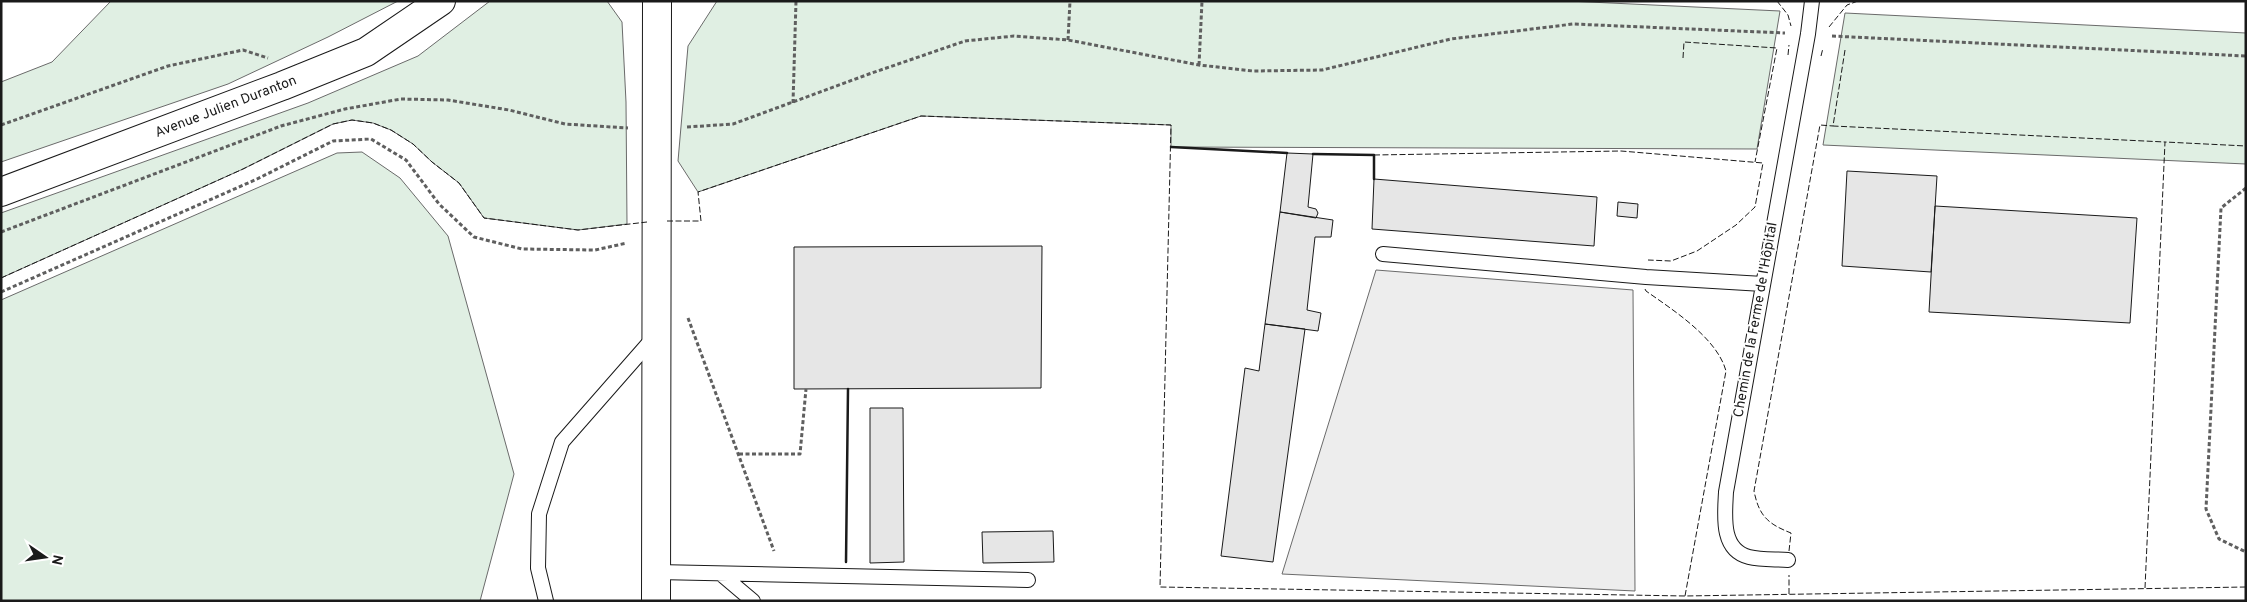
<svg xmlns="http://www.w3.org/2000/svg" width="2247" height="602" font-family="Overpass,sans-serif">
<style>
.green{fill:#e0efe3;stroke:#6a6a6a}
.parking{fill:#ededed;stroke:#6a6a6a}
.building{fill:#e6e6e6;stroke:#1a1a1a}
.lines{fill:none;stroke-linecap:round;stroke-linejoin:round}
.service-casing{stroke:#1a1a1a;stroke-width:16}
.minor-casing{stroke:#1a1a1a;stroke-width:30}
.secondary-casing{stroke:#1a1a1a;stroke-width:30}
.path{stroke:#5f5f5f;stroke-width:3;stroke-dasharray:4 2.5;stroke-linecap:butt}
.service{stroke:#fff;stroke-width:14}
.minor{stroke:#fff;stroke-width:28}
.secondary{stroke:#fff;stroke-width:28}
.fence{stroke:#1a1a1a;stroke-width:1;stroke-dasharray:6 2.5;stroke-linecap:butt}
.wall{stroke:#1a1a1a;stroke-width:2.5}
.labels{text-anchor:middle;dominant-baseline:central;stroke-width:4;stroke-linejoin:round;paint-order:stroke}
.street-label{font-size:14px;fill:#1a1a1a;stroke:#fff}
</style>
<rect width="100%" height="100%" fill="#fff"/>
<path class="green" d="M111,1H398L328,37L228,84L1,162V82L52,62Z
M490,1H607L622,22L626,102L627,224L578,230L484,218L459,183L432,162L413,144L391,130L373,123L352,120L333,124L243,169L1,278V213L308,103L418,56Z
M717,1H1568L1780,11L1757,149L1171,147V125L921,116L698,192L678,161L688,46Z
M1845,13L2246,33V164L1823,145Z
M362,152L400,178L448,236L514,474L480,601H1V300L337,153Z"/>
<path class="parking" d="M1376,270L1633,290L1635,591L1282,574Z"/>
<path class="building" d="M1287,153L1313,154L1308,207L1316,209L1318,213L1316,218L1280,212Z
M1847,171L1937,176L1931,272L1842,266Z
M1374,179L1597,197L1594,246L1372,229Z
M1618,202L1638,204L1637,218L1617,216Z
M1935,206L2137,218L2130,323L1929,312Z
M1280,212L1333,220L1331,237H1315L1307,310L1321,313L1318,331L1265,324Z
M1042,246L1041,388L794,389V247Z
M1265,324L1305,329L1273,562L1221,556L1245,368L1259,371Z
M870,408H903L904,562L870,563Z
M1053,531L1054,562L983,563L982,532Z"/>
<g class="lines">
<g class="service-casing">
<path id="service" d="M1383,254L1646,277L1763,284
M1788,560C1776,559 1761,560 1749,557C1720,550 1725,514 1726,492L1808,34L1812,1
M657,572L1028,580
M721,574L753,601
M546,601L538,568L539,514L562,442L655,336"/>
</g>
<g class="minor-casing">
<path id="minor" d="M656,601L657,1"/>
</g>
<g class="secondary-casing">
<path id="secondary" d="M1,192L282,86L366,52L441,1"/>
</g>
<path class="path" d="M1832,36L2246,56
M1068,40L1070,1
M1199,65L1202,1
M793,103L796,1
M1,125L168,66L243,50L268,58
M687,127L733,124L869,74L965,41L1014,36L1068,40L1199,65L1253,71L1322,70L1451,39L1573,24L1785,33
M2246,188L2221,208L2206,509L2219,539L2246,552
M1,232L281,126L345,109L401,99L448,100L509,110L565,124L628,128
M1,292L257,179L333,141L371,139L406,160L439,204L474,237L522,249L595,250L627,243
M688,318L774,551
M739,454H800L806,389"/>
<use href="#service" class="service"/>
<use href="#minor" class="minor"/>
<use href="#secondary" class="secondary"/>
<path class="fence" d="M1777,1L1788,15L1791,26
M1829,27L1847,5L1858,1
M1845,50L1833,126L2165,142
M1788,55L1789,45
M1821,56L1823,48
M1683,58L1684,42L1777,48L1755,162
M1374,155L1621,151L1763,163L1755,207L1736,225L1697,251L1671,261L1648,260
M667,221H701L698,192L921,116L1171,125L1160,587L1685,596L2246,587
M1,278L243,169L333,124L352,120L373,123L391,130L413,144L432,162L459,183L484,218L578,230L647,222
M1645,289L1646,291C1673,310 1717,338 1726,371L1685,596
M1789,551L1791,533C1768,524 1759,516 1754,491L1820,125L1833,126
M2145,588L2165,142L2246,146
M1789,594V575"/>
<path class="wall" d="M1171,147L1287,153
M1313,154L1374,155V179
M846,562L848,389"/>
</g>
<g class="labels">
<g class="street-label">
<text transform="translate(226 107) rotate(-21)">Avenue Julien Duranton</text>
<text transform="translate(1756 320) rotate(-80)">Chemin de la Ferme de l'Hôpital</text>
</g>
</g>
<rect width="2247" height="602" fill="none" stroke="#1a1a1a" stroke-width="5"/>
<g transform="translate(45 557) rotate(103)" stroke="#ffffff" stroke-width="4" paint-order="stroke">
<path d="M0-4L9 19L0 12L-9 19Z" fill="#1a1a1a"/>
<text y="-8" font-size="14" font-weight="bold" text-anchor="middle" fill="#1a1a1a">N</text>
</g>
</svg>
